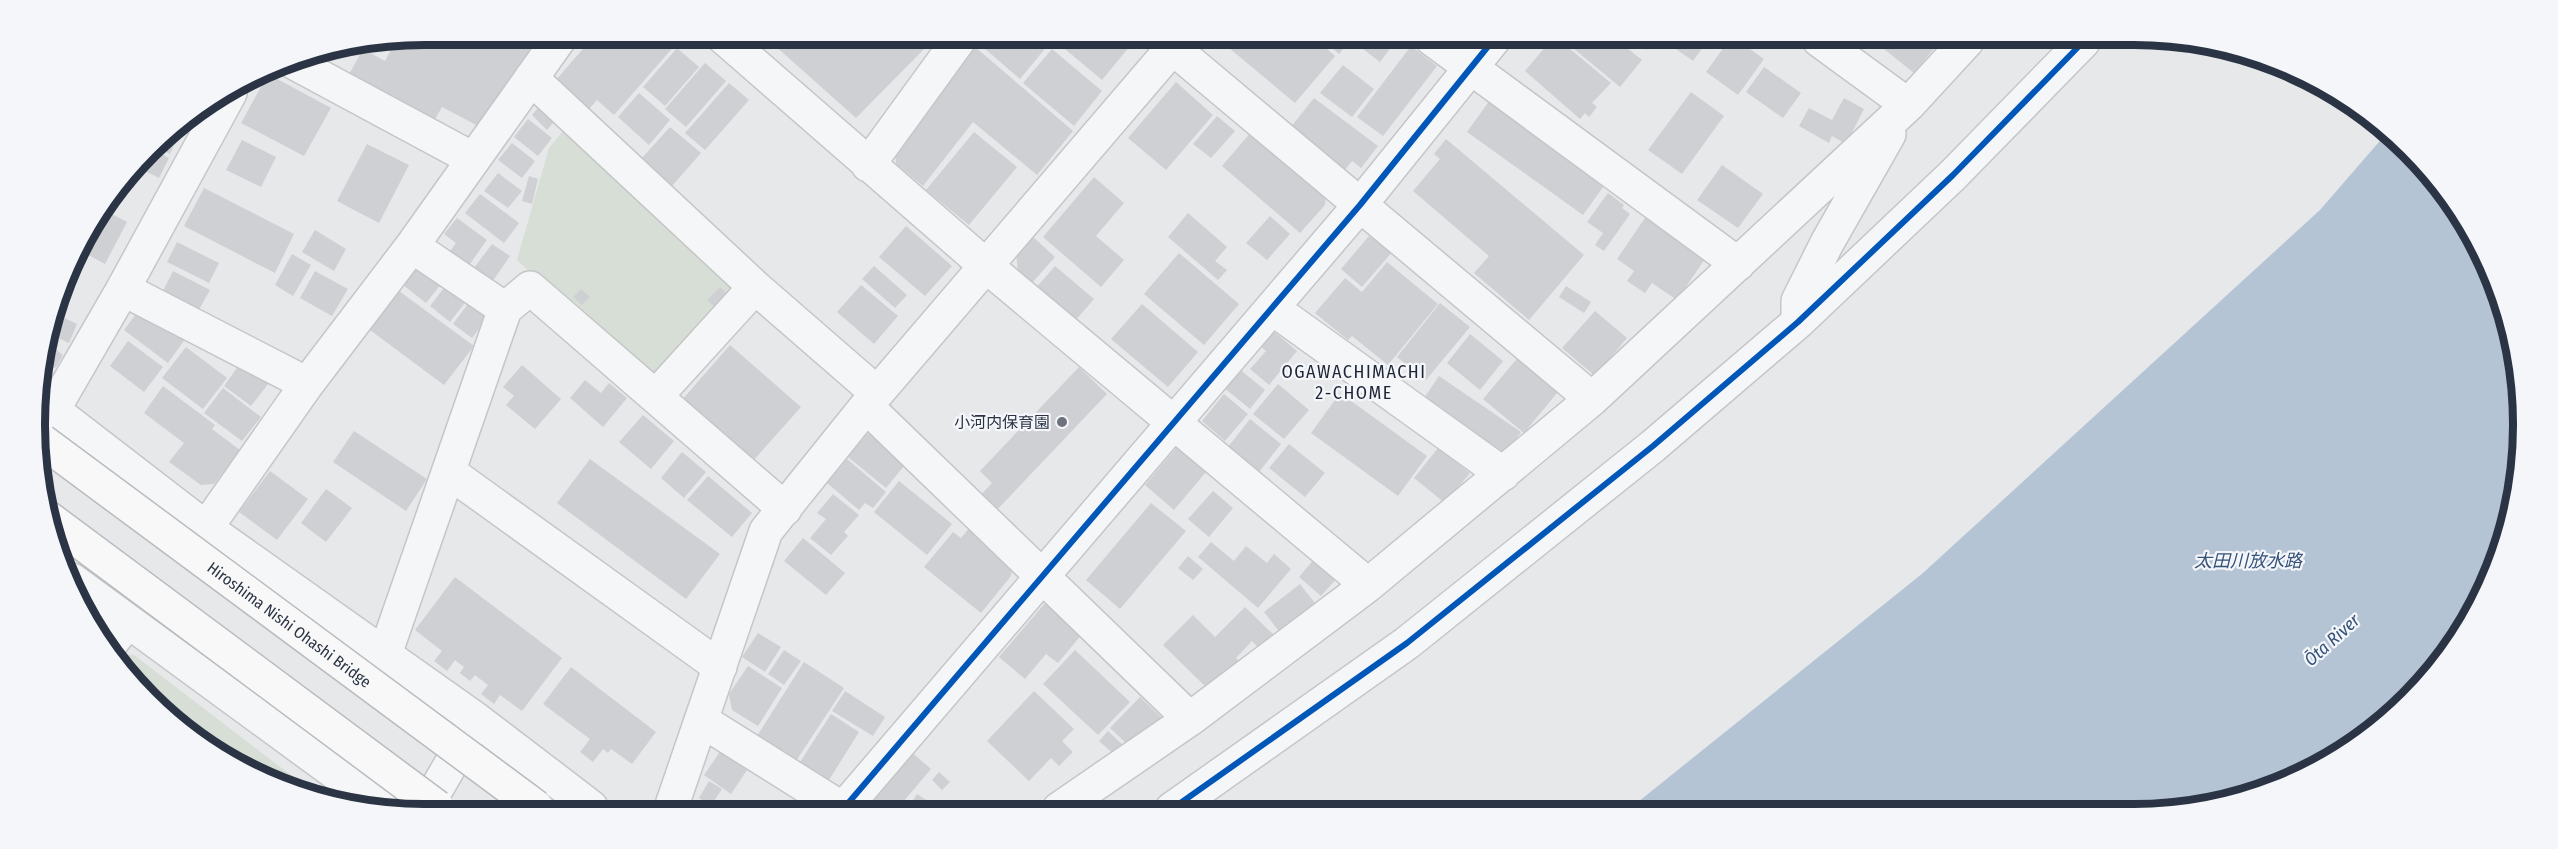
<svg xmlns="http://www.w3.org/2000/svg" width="2558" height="849" font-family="'Fira Sans Condensed','Noto Sans JP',sans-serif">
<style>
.green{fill:#d6ded6}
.water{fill:#b4c4d5}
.building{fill:#ced0d3}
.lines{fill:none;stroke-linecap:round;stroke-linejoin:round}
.minor-casing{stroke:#c4c6c8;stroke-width:36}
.minor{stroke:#f5f6f7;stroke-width:33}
.highway-bridge-casing{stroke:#b8bbbf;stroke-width:36;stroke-linecap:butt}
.highway-bridge{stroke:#f8f8f8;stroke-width:33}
.cycleway-casing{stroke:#f4f6f9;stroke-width:10}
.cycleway{stroke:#0057b8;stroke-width:6}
.poi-dot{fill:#6c737f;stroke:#f4f6f9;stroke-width:2}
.labels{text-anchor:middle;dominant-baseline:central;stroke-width:4.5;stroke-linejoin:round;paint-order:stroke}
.poi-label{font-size:16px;fill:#2b3445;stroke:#f4f6f9;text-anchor:end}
.street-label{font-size:16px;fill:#2b3445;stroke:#f4f6f9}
.neighbourhood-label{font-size:18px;letter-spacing:1.5px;fill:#1d2536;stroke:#f4f6f9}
.water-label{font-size:18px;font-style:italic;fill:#34527a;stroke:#f4f6f9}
.rim{fill:none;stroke:#2b3445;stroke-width:8}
</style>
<rect width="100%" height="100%" fill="#e6e8ea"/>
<path class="green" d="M568,125L736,290L656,375L643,374L517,260L549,148Z
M119,654L134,655L305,786L303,788L208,749L117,658Z"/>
<path class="water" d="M2385,135L2458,208L2516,349V501L2471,619L2391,717L2306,774L2185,811L1628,810L1923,573L2320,210Z"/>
<path class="building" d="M424,34L538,35L541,37L480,127L442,107L433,123L347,78L363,49L385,61L396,40Z
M595,35L683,36L614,115L597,100L589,109L556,80Z
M764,36L936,37L856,118Z
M981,37H1121L1130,46L1102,80L1053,39L1020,79L977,42Z
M1217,38H1315L1335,56L1295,103Z
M1321,38H1352L1339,54Z
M1365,38L1394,39H1397L1380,62L1359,46Z
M1552,39H1558L1611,83L1592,103L1597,107L1589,117L1585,113L1580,119L1525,71Z
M1572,39L1617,40L1642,60L1620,87L1568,44Z
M1633,40H1654L1647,50Z
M1663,40H1708L1693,61Z
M1729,40H1737L1764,59L1738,95L1706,72Z
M1874,41H1940L1914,73Z
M974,46L1073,131L1037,175L973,122L923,186L896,164L895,151Z
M1411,46L1437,66L1383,136L1357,117Z
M677,48L699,67L665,106L643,87Z
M1052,49L1102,91L1074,126L1023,83Z
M705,63L726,81L686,127L665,109Z
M1343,65L1374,89L1352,117L1320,93Z
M1764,67L1801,93L1783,118L1746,92Z
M268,74L331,108L304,156L241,123Z
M1176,82L1213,115L1166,170L1128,138Z
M729,83L749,100L705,150L685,133Z
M1691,92L1724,116L1682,174L1648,150Z
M639,93L670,120L649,145L618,117Z
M1314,98L1378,146L1361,168L1352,161L1345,170L1290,128Z
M1844,98L1864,109L1846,144L1832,136L1829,143L1799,126L1809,108L1832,120Z
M1490,100L1606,183L1583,215L1467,132Z
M542,103L558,117L547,130L532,115Z
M1217,116L1235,131L1211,158L1193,144Z
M528,119L552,138L538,156L514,137Z
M185,120L170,154L156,147L167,132Z
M670,127L701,153L672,186L641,159Z
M1252,131L1326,193L1325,205L1300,233L1222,166Z
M974,132L1017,167L969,225L926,190Z
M1446,139L1584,255L1529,320L1474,273L1489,256L1413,191L1440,159L1434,154Z
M242,140L276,157L261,187L226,170Z
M512,143L535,161L522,178L498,160Z
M367,144L409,165L379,223L337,201Z
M153,149L169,158L159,178L139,168Z
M1722,165L1763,194L1738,228L1697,200Z
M498,173L522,191L508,208L484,191Z
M529,176L538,179L532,204L522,201Z
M1094,177L1124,203L1096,236L1124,260L1101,287L1043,237Z
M204,188L294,234L275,273L184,226Z
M1608,193L1624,205L1622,208L1630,214L1604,251L1595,245L1603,233L1587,222Z
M480,194L519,223L504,243L465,213Z
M106,211L127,222L105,264L77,249Z
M1649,212L1709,253L1677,300L1652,283L1645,293L1627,281L1634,271L1617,259Z
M1188,213L1227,247L1215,261L1227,270L1218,280L1168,237Z
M1270,216L1290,234L1267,260L1246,243Z
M457,218L487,240L467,268L448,254L456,243L444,234Z
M906,226L952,266L925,296L879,257Z
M315,230L346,249L334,271L302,252Z
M1369,236L1375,240L1378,236L1394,250L1362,287L1341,269Z
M1033,237L1055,257L1032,283L1018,270L1016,254Z
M177,242L219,263L209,283L167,262Z
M492,244L510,256L490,285L471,272Z
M1179,253L1239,304L1204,345L1144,294Z
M292,254L311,265L293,296L275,285Z
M1387,262L1438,304L1388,365L1352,336L1348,340L1315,313L1345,278L1362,292Z
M418,265L442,283L426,303L403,285Z
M874,266L907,295L895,308L862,279Z
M1055,266L1094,299L1074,322L1035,289Z
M173,271L210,290L197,313L161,295Z
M315,271L348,289L332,316L300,298Z
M447,284L467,300L450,322L430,306Z
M861,285L898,316L874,344L837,312Z
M1566,286L1591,302L1584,313L1559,297Z
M720,287L726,293L714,306L707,300Z
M581,289L590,297L582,305L573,297Z
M399,291L474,346L444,385L370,330Z
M471,300L490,315L472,338L453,324Z
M1440,303L1470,327L1426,380L1397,357Z
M1142,304L1198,352L1168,387L1111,339Z
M1595,311L1627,338L1595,376L1562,348Z
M56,314L77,324L69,343L50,334Z
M136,314L188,335L168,363L124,330Z
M1272,330L1297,351L1269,385L1250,369L1266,351L1259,345Z
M1470,334L1503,361L1480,390L1447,363Z
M49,336L59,341L54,348L63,355L56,367L42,373L39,370Z
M128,341L163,367L144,392L110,366Z
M730,345L801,407L752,462L681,401Z
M186,347L227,378L203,409L162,378Z
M1520,355L1561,388L1524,433L1483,399Z
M244,358L272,379L251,406L224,386Z
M522,365L561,399L535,429L506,405L514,396L503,387Z
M1079,367L1107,394L994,513L978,498L992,483L980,471Z
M1238,368L1265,390L1250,409L1223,387Z
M1439,376L1521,432L1506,454L1499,449L1495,455L1420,404Z
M585,380L601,393L609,383L627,398L603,427L570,398Z
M1278,384L1309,410L1284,439L1253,414Z
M163,386L215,425L212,429L240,450L214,484L201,485L169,462L184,443L144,413Z
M223,388L261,417L242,441L204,413Z
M1340,393L1427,456L1398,496L1311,433Z
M1224,394L1248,414L1225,441L1202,421Z
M643,415L674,441L651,469L619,442Z
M1250,419L1281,444L1259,472L1228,447Z
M354,431L427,479L406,511L333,462Z
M867,434L877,435L909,460L886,488L848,457Z
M1289,444L1325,473L1305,497L1269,468Z
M1177,447L1206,472L1174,510L1145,485Z
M1438,448L1470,473L1445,503L1414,478Z
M682,452L706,472L684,498L661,478Z
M590,459L720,554L686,599L557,503Z
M847,459L886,492L873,508L865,503L859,510L827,483Z
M270,471L308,499L277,540L239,512Z
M708,476L752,513L732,537L687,500Z
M899,481L952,524L927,555L874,512Z
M326,489L352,508L326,542L301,523Z
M1213,491L1233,508L1209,537L1188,519Z
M833,494L859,515L844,532L848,536L831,555L810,538L826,519L817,513Z
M1151,503L1186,531L1120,609L1086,580Z
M970,527L1013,561L1011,576L981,613L924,567L953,532L961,538Z
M803,538L845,573L826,595L784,561Z
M1211,542L1234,561L1246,546L1267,563L1274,554L1291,569L1258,608L1198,557Z
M1188,556L1203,569L1193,580L1178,568Z
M1315,558L1337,578L1321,596L1299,577Z
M455,577L562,658L522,711L500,695L494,704L481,694L488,685L475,675L470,681L460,673L464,667L455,660L447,671L434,661L442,651L415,630Z
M1300,584L1318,607L1282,635L1264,612Z
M1046,602L1083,633L1058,663L1046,654L1025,679L999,657Z
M1245,607L1276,637L1262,651L1252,641L1236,658L1240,662L1211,692L1163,645L1193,615L1215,637Z
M758,633L781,647L765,672L742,657Z
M784,650L801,661L784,685L768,674Z
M1075,650L1130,702L1098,735L1043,684Z
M804,662L844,688L796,761L757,736Z
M748,666L782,688L758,726L732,710L729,694Z
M571,667L656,732L632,764L611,749L608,753L603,749L593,762L580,752L590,739L543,704Z
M845,691L885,717L873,736L832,711Z
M1034,691L1074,729L1062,741L1073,752L1059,766L1051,758L1029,781L987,741Z
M1140,697L1163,719L1127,744L1110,728Z
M831,714L859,732L829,780L800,762Z
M1108,731L1126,748L1117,757L1099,741Z
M909,750L931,769L898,808H885L870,795Z
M720,752L747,770L731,794L704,775Z
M939,772L950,782L942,790L932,780Z
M709,781L722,789L711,806L699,798Z
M917,794L939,808H908Z"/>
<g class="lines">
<g class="minor-casing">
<path id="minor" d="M722,36L985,265L1368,585
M1161,38L1592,399
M1432,39L1738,264
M1819,40L1908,105
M291,61L473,159
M531,78L755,287L877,393
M868,165L961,37
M412,246L505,309
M123,289L307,384
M1272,308L1503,474
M1798,322V301L1827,243L1889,134
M656,396L755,287
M40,400L206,528L477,720L591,807
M867,407L1190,719
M53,410L123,289L230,93
M449,472L720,667
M206,528L307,384L412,246L562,35
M72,580L382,807
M107,648L128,622
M384,657L505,309L530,288L785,509
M701,720L841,808
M426,807L473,726
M671,808L766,531L877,393L1181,38
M844,808L1360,205L1494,39
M1059,809L1190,719L1368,585L1592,399L1908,105L1967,41
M1172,809L1407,643L1653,446L1798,322L1953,175L2083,42"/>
</g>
<use href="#minor" class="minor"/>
<g class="highway-bridge-casing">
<g id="highway-bridge">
<path id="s1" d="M42,441L536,807"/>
<path d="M47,517L437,807"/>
</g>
</g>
<use href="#highway-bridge" class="highway-bridge"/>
<g class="cycleway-casing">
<path id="cycleway" d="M844,808L1360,205L1494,39
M1172,809L1407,643L1653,446L1798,322L1953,175L2083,42"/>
</g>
<use href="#cycleway" class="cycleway"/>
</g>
<circle class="poi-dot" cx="1062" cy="422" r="6"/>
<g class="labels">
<g class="poi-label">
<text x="1050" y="422">小河内保育園</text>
</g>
<g class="street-label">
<text stroke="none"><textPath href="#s1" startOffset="308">Hiroshima Nishi Ohashi Bridge</textPath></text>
</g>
<g class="neighbourhood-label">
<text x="1354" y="372">OGAWACHIMACHI<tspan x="1354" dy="21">2-CHOME</tspan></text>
</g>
<g class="water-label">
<text x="2248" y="561">太田川放水路</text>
<text transform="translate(2332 640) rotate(-42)">Ōta River</text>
</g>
</g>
<path d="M0 0H2558V849H0ZM424 45H2134A379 379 0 0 1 2513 424V425A379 379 0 0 1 2134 804H424A379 379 0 0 1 45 425V424A379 379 0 0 1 424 45Z" fill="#f4f6f9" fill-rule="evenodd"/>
<path class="rim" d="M424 45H2134A379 379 0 0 1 2513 424V425A379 379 0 0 1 2134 804H424A379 379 0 0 1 45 425V424A379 379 0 0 1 424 45Z"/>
</svg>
